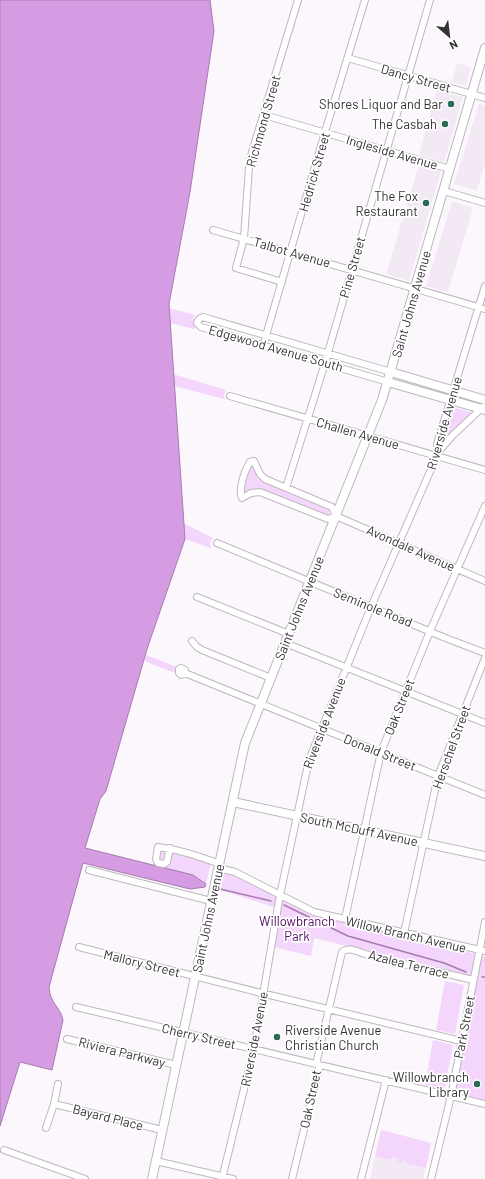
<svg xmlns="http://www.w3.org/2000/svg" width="485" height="1179" font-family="Barlow,sans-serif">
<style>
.built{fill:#f3e9f5}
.green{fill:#f4d5fb}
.water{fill:#d69ce3;stroke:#a57cae}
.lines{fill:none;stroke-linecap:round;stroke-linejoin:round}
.stream{stroke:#a57cae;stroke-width:1.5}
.minor-casing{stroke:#bdb8be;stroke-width:8}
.major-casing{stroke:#bdb8be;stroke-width:10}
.minor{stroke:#fff;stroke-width:6}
.major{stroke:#fff;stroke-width:8}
.poi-dot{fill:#2c6a56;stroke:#fff;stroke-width:1.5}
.labels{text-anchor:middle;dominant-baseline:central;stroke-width:3.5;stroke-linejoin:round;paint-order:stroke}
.street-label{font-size:13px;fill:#343234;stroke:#fff}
.poi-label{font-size:13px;fill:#343234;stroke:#fff;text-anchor:end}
.park-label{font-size:13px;fill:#550d64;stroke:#fff}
</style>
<rect width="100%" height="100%" fill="#fbf7fd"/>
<path class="built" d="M457,63L471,67L466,86L452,82Z
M437,90L463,97L444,162L419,155Z
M479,104L485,106V163L477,191L454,184Z
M419,165L441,171L409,281L386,274Z
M452,201L473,208L448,292L426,286Z
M381,1130L431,1143L423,1179H370Z"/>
<path class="green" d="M169,308L195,315L193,318L196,327L194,329L170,323Z
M173,374L226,390L224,395L225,398L224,399L174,386Z
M453,407L474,413L439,444Z
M251,465H254L257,473L331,508L327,517L259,490L246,494L243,493L242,490L249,467Z
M183,523L213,538L210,542L211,548L185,539Z
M146,655L177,667L175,673L144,661Z
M156,848L211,863L206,884L198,878L153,865Z
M224,871L234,874L278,897L276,908L221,890Z
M282,900L314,915L476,954L472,976L314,938L311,956L274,947Z
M482,956L485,957V1102L451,1096Z
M445,981L464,985L455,1034L436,1030Z
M433,1040L453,1045L444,1090L425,1085Z
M381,1130L431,1143L426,1168L405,1163L406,1160H403V1163L397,1161L398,1159H399L393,1157L391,1160L375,1156Z"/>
<path class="water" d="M0,0H210L214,31L190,192L169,304L185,539L147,649L106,791L100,799L85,848L193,875L206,884L205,887L190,889L83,863L49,987C50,1004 60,1006 63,1020L52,1070L20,1062L0,1126Z"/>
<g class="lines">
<path class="stream" d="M220,889L271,901
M284,905L348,936L444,963L466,972
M482,977H485"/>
<g class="minor-casing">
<path id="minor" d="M348,58L485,98
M264,115L450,169
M444,191L485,203
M213,230L485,309
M282,282L236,268L244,238L249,167L252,152L298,0
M265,339L325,132L365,0
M388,382L201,327L197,323C198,319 200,318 203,317L391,372
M230,396L485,470
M439,451L453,435L483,407
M254,461L260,474L265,479L332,507L336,516L328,519L260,492L251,493L242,498C238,489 245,470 250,462Z
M286,488L325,363L430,0
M336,516L485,581
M217,543L448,639L485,653
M197,597L289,634
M192,641L197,647L202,650L271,678
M285,643L485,723
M185,673V670L181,668L179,669V673L181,675L185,673L485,795
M170,848L167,862L164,864L158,863L156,859L158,847C181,850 198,856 220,864
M219,868L235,872L314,912L485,951
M89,870L211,901
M345,919L381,752L430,631L485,506
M404,933L438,776L485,658
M79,947L257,992L461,1041
M76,1007L485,1104
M67,1039L176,1065
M54,1104L162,1130
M46,1128L54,1104L58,1084
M4,1150L85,1179
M156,1161L233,1179
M222,1179L254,1048L280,895L309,760L371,607L439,451L437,444L485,286
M292,1179L319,1068L317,1060L342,952C349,946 358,952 365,954C401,965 437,971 473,980
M361,1179L386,1080
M431,1179L451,1096L485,922"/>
</g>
<g class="major-casing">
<path id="major" d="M391,372L485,400
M388,382L485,410
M233,802L485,856
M152,1179L245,743L382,400L485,48"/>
</g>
<use href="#minor" class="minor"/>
<use href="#major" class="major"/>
</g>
<g class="poi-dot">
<circle cx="451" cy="104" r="4"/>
<circle cx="445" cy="124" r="4"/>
<circle cx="426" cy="203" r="4"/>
<circle cx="277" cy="1037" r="4"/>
<circle cx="477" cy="1084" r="4"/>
</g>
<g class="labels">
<g class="street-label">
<text transform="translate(416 78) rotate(16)">Dancy Street</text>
<text transform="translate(263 121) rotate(-74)">Richmond Street</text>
<text transform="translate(392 152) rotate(16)">Ingleside Avenue</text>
<text transform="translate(314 172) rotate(-74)">Hedrick Street</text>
<text transform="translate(292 252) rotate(16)">Talbot Avenue</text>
<text transform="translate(352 267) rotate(-74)">Pine Street</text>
<text transform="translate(411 304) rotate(-74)">Saint Johns Avenue</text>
<text transform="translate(276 348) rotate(16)">Edgewood Avenue South</text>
<text transform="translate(444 423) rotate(-74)">Riverside Avenue</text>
<text transform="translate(358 433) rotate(16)">Challen Avenue</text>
<text transform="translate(411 548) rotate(24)">Avondale Avenue</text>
<text transform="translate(373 607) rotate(22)">Seminole Road</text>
<text transform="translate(299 608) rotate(-68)">Saint Johns Avenue</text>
<text transform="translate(399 707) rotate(-68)">Oak Street</text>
<text transform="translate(324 723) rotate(-69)">Riverside Avenue</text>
<text transform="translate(451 747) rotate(-70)">Herschel Street</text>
<text transform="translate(380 752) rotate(22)">Donald Street</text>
<text transform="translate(359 829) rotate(12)">South McDuff Avenue</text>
<text transform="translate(208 918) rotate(-78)">Saint Johns Avenue</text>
<text transform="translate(406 934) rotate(13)">Willow Branch Avenue</text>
<text transform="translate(142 963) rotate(14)">Mallory Street</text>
<text transform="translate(409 964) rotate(14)">Azalea Terrace</text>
<text transform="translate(464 1027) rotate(-79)">Park Street</text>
<text transform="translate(199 1036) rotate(13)">Cherry Street</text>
<text transform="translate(254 1039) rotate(-79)">Riverside Avenue</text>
<text transform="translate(122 1052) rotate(14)">Riviera Parkway</text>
<text transform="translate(310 1099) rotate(-78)">Oak Street</text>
<text transform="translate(108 1117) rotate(14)">Bayard Place</text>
</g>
<g class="poi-label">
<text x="443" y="104">Shores Liquor and Bar</text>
<text x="437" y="124">The Casbah</text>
<text x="418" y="196">The Fox<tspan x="418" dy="15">Restaurant</tspan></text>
<text x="285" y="1030" text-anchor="start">Riverside Avenue<tspan x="285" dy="15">Christian Church</tspan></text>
<text x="469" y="1077">Willowbranch<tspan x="469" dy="15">Library</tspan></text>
</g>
<g class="park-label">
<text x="297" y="921">Willowbranch<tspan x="297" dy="15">Park</tspan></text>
</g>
</g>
<g transform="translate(449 36) rotate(152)" stroke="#ffffff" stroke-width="3" paint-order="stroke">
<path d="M0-3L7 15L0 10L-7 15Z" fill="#343234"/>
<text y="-6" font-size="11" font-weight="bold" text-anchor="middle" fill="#343234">N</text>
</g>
</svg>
